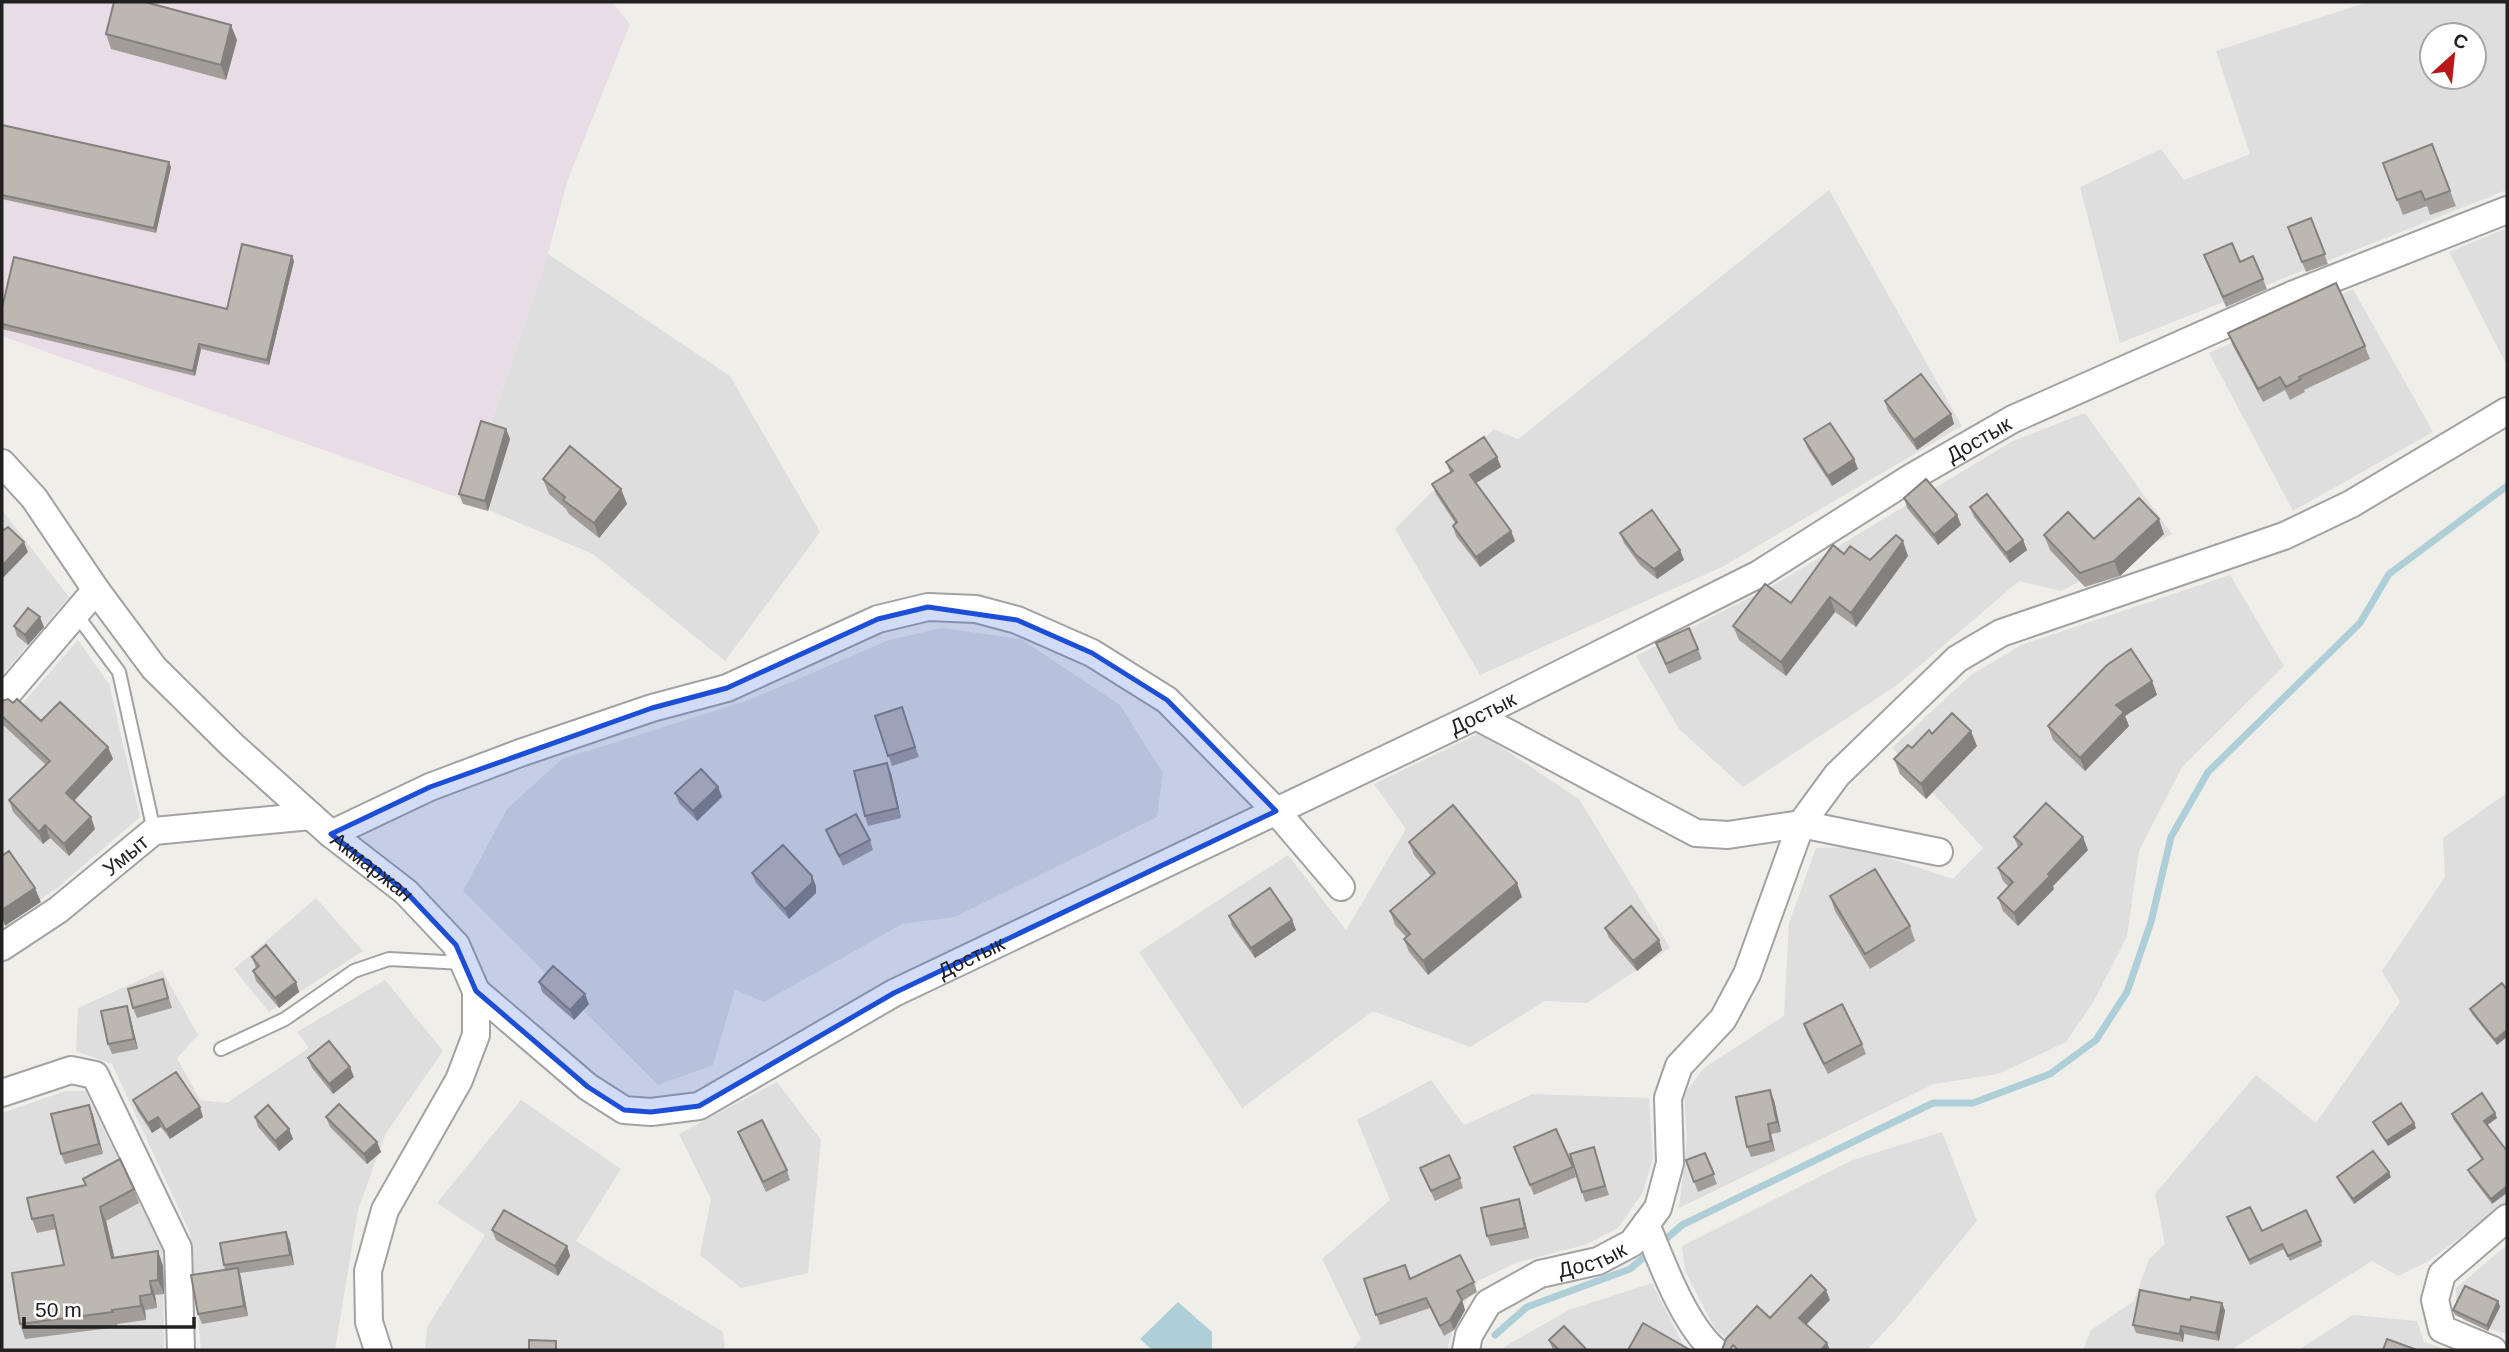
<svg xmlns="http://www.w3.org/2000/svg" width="2509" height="1352" font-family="Arial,sans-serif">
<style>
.residential{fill:#dfdede;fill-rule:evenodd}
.industrial{fill:#e8dce6}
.water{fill:#afcfd8}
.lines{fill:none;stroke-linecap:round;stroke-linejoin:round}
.stream{stroke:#afcfd8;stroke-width:7}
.lane-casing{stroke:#a2a2a2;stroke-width:16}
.street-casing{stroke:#a2a2a2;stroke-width:30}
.lane{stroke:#fff;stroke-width:12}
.street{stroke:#fff;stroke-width:26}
.wall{fill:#a39d99}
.shaded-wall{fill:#84807d}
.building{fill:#bdb7b2;stroke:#84807d;stroke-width:2}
.marked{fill:#1d4ed8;fill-opacity:0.2;stroke:#1d4ed8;stroke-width:5;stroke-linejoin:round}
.labels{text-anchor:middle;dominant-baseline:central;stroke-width:6;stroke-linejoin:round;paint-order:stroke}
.street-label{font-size:21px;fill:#212121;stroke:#fff}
</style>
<rect width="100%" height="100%" fill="#f0eee9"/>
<path class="residential" d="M2368,2H2507V190L2120,343L2080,187L2161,149L2184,180L2250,154L2216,51ZM2432,35H2474V77H2432Z
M1829,190L1962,426L1722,567L1480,675L1395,529L1494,429L1518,439Z
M2507,228V366L2449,252Z
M548,254L730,376L820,532L725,661L593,554L465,500Z
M2353,289L2433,432L2293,511L2209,353Z
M2085,413L2172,534L2061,591L2019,581L1897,685L1743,787L1679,729L1636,656L1772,586L2013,441Z
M2,510L69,597L2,675Z
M2230,575L2284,666L2182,767L2139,851L2127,936L2094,1001L2066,1042L1998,1074L1934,1084L1679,1208L1687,1140L1684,1094L1704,1068L1784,1016L1789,923L1816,848L1856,847L1953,879L1983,848L1892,748L1971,675L2021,645Z
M942,628L1021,639L1120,705L1163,773L1157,817L955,917L902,924L764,1002L735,990L713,1065L658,1085L463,891L507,809L562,759L749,700L889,640Z
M78,640L109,684L140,817L56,889L2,925V727Z
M1480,733L1579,799L1670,948L1587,1003L1545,1001L1470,1047L1373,1011L1242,1108L1139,952L1288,855L1346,930L1406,829L1374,784Z
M2507,793V1203L2427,1262L2398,1276L2372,1261L2231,1350H2083L2091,1330L2134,1301L2149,1259L2165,1244L2155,1194L2256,1075L2316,1123L2400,1002L2382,971L2445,877L2443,838Z
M316,898L363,951L269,1012L234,969Z
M162,970L198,1035L177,1058L200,1100L227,1103L309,1048L297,1032L385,980L443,1051L386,1133L358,1210L335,1350H201L190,1233L112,1064L76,1051L78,1008Z
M1431,1080L1464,1125L1533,1094L1649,1098L1653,1158L1643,1192L1618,1228L1585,1245L1518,1262L1478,1281L1457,1317L1447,1350H1351L1361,1339L1322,1259L1390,1200L1357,1120Z
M777,1082L821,1140L808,1273L741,1288L700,1255L711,1199L679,1134Z
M65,1091H85L163,1252L164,1350H2V1113Z
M521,1100L621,1169L576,1241L723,1332L725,1350H425L427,1327L485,1235L437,1203Z
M1942,1132L1977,1221L1896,1319L1867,1350H1739L1715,1329L1685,1271L1682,1246L1853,1160Z
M2507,1245V1334L2464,1321L2456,1306V1288Z
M1652,1283L1686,1350H1502L1507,1345L1569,1310Z
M2353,1315L2417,1321L2424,1342L2448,1350H2298Z"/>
<path class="industrial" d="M2,2H612L630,24L567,182L548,254L465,500L2,336Z"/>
<path class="water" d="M1178,1302L1212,1332V1350H1152L1140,1339Z"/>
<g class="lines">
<path class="stream" d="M1659,1245L1682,1225L1933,1103H1973L2050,1074L2096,1040L2127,992L2151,922L2171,837L2208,772L2360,623L2389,574L2507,486
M1495,1335L1527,1307L1630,1269L1650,1252"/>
<g class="lane-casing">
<path id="lane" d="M76,614L119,672L154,831
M221,1049L285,1019L354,971L389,959L463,963"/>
</g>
<g class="street-casing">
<g id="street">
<path id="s1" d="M2,463L34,498L96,590L154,668L232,745L331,834L406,892L456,945L476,991V1035L459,1080L385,1210L368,1271L369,1322L378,1350"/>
<path d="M2,700L96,590"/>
<path d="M1476,716L1696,833L1728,835L1801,824L1939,852"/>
<path d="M331,834L430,787L520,753L652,708L727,688L878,619L928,607L976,609L1017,620L1092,653L1167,700L1276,811L1341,887"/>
<path id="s2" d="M2,947L58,910L154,831L311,816"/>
<path id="s3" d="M476,991L588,1087L624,1110L651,1112L699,1106L894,993L1476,716L1759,574L1912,477L2013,419L2294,294L2507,210"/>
<path d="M2,1093L71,1070L95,1075L178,1248L181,1350"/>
<path d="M1646,1224C1662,1263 1683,1322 1714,1350"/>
<path id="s4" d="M1466,1350L1469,1335L1488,1303L1540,1274L1598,1261L1632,1243L1658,1208L1670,1163L1668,1098L1679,1066L1723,1019L1747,974L1801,824L1837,775L1957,659L2001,633L2284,536L2351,504L2507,411"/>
<path d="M2493,1350L2442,1329L2435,1300L2442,1274L2507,1218"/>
</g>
</g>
<use href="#lane" class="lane"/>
<use href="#street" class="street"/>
</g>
<path class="wall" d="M106,34L237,40L226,80L111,49Z
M2,125L171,167L156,233L2,199Z
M2432,144L2456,206L2430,215L2427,206L2403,215L2383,163Z
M2311,218L2328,264L2306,272L2288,227Z
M2204,255L2240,262L2263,279L2267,289L2226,307Z
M294,261L269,365L201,349L195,376L2,329V308L227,309Z
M2228,333L2365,346L2370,359L2304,390L2305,392L2290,400L2285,390L2263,402L2233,346Z
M1885,401L1951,414L1954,424L1917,450L1888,411Z
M506,429L510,439L488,511L463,504L459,494Z
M1804,439L1854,459L1858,469L1832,486L1808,449Z
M1497,457L1501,467L1476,483L1511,531L1515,541L1480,567L1456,536L1453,526L1455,523L1436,494L1432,484L1450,472L1446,462Z
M543,479L621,489L627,504L599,538L569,514L566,509L549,494Z
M1904,498L1957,515L1961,525L1938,545L1907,508Z
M1970,507L2023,540L2027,550L2010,563L1974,517Z
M1620,533L1680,550L1684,560L1657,579L1640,565L1624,543Z
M2164,534L2120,576L2085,587L2050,550L2044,535L2094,539Z
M1844,554L1870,560L1908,556L1856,627L1835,612L1786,676L1739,640L1733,626L1791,603Z
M14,626L44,627L28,645L17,636Z
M1656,643L1698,649L1702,659L1669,674Z
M2152,681L2157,695L2125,716L2129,726L2085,771L2053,740L2048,726Z
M2,701L13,703L41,721L108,747L113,759L74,801L95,829L69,856L50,838L43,844L13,812L9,800L46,765L2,724Z
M902,707L919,757L892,766L875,716Z
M1932,734L1977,746L1926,799L1900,774L1894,759L1912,748Z
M891,773L901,818L868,826L865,816Z
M718,787L722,797L697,821L679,803L675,793Z
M826,830L870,840L873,850L843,866L830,840Z
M2014,837L2088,850L2053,886L2054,889L2018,926L2003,911L1998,898L2009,887L2003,881L1998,868L2018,847Z
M1409,842L1522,897L1428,975L1409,952L1404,939L1406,937L1395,925L1390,911L1431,876L1414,855Z
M752,873L816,886V893L789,919L756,883Z
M1830,896L1910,926L1915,941L1870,969L1835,911Z
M1229,916L1292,920L1296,930L1255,958L1232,926Z
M1605,928L1662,950L1637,971L1609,938Z
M252,957L296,982L299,992L279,1008L256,981L253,971L256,968Z
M539,982L589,1004L574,1020L542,992Z
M166,989L172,1008L137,1018L133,1008Z
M2507,990L2497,1045L2472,1014L2470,1009Z
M130,1016L138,1049L112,1054L108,1044Z
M1804,1024L1862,1044L1866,1054L1828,1074L1807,1034Z
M308,1058L354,1077L333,1094L312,1068Z
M133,1100L203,1117L170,1139L161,1127L152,1133L137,1110Z
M1774,1100L1781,1132L1771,1134L1775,1151L1751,1157L1747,1147Z
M89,1105L93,1115L103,1154L65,1164L61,1154Z
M2452,1114L2497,1118L2487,1125L2492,1204L2470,1175L2468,1170L2482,1160L2453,1119Z
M255,1117L289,1129L293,1139L279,1151L258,1127Z
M326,1117L377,1142L381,1152L367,1164L330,1127Z
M2373,1122L2414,1123L2416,1128L2388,1146L2375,1127Z
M738,1132L787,1170L790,1180L766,1192L742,1142Z
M1705,1153L1717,1184L1698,1192L1686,1160Z
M1518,1157L1573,1167L1576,1177L1534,1195Z
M1597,1157L1609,1195L1585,1202L1582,1192Z
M1420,1168L1460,1178L1463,1188L1435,1201Z
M2337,1177H2391L2354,1204L2339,1182Z
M83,1179L134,1189L139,1203L106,1221L114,1258L158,1251L163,1266L164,1294L155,1295L157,1308L145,1310L146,1320L117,1324L118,1327L25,1339L20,1324L64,1265L56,1229L37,1233L32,1219L85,1185Z
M1522,1209L1529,1238L1491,1246L1487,1236Z
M2227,1217L2262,1231L2321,1241L2322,1246L2290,1261L2284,1249L2250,1265Z
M492,1230L567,1246L570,1256L558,1276L496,1240Z
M286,1232L290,1242L294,1265L240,1273L248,1316L202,1324L198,1314L225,1270L224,1265Z
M1364,1279H1411L1474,1282L1477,1292L1462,1301L1465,1310L1454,1330L1444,1336L1430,1308L1380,1325Z
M2190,1300L2222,1303L2225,1311L2219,1341L2184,1334L2183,1342L2136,1333L2133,1325Z
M2498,1301L2500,1307L2488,1331L2455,1315L2453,1310Z
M1549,1340L1587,1350H1553Z"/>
<path class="shaded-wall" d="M231,25L237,40L226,80L221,65Z
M169,162L171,167L156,233L154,228Z
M292,256L294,261L269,365L267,360Z
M199,344L201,349L195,376L193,371Z
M1951,414L1954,424L1917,450L1914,440Z
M506,429L510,439L488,511L485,501Z
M1497,457L1501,467L1473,485L1470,475Z
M1854,459L1858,469L1832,486L1828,476Z
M621,489L627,504L599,538L594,523Z
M1957,515L1961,525L1938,545L1934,535Z
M2159,519L2164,534L2120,576L2114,561Z
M1511,531L1515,541L1480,567L1476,557Z
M2023,540L2027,550L2010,563L2006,553Z
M1903,541L1908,556L1856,627L1851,613Z
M24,542L28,552L2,579V566Z
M1680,550L1684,560L1657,579L1654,569Z
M1830,597L1835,612L1786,676L1781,662Z
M40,617L44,627L28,645L25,635Z
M2152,681L2157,695L2125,716L2129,726L2085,771L2080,758L2116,705Z
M1971,731L1977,746L1926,799L1921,784Z
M108,747L113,759L70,805L66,793Z
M887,763L891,773L901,818L898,808Z
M718,787L722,797L697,821L693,811Z
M91,817L95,829L69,856L64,844Z
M45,825L50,838L43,844L39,832Z
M2083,837L2088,850L2053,886L2054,889L2018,926L2014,913Z
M812,876L816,886V893L789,919L785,909Z
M1517,883L1522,897L1428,975L1423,961Z
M35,888L41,902L5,926L2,916V910Z
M1292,920L1296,930L1255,958L1251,948Z
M1659,940L1662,950L1637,971L1633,961Z
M296,982L299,992L279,1008L275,998Z
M585,994L589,1004L574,1020L570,1010Z
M127,1006L130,1016L138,1049L134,1039Z
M2507,1030V1037L2497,1045L2495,1040Z
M350,1067L354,1077L333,1094L329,1084Z
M1770,1090L1774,1100L1781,1132L1777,1122Z
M89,1105L93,1115L103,1154L99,1144Z
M200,1107L203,1117L170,1139L166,1130Z
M2495,1113L2497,1118L2486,1126L2484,1121Z
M158,1117L161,1127L152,1133L148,1123Z
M2414,1123L2416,1128L2388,1146L2386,1141Z
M1768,1124L1771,1134L1775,1151L1771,1141Z
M289,1129L293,1139L279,1151L275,1141Z
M377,1142L381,1152L367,1164L364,1154Z
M2389,1172L2391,1177L2354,1204L2353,1199Z
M2507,1186V1193L2492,1204L2491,1199Z
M1519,1199L1522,1209L1529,1238L1525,1228Z
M100,1207L106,1221L118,1272L112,1258Z
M286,1232L290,1242L294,1265L290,1255Z
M567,1246L570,1256L558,1276L555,1266Z
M158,1251L163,1266L164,1294L158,1280Z
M238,1268L241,1278L248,1316L244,1306Z
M150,1281L155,1295L157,1308L152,1294Z
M1826,1290L1830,1300L1803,1328L1799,1318Z
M140,1296L145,1310L146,1320L141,1306Z
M1462,1300L1465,1310L1454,1330L1450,1320Z
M2498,1301L2500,1307L2488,1331L2487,1326Z
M2222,1303L2225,1311L2219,1341L2216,1333Z
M2181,1326L2184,1334L2183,1342L2180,1334Z
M1827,1343L1830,1350H1821Z"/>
<path class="building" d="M114,2H145L231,25L221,65L106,34Z
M2,125L169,162L154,228L2,195Z
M2432,144L2450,191L2425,200L2421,191L2397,200L2383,163Z
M2311,218L2325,254L2302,262L2288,227Z
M2232,243L2240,262L2253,256L2263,279L2223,297L2204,255Z
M242,244L292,256L267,360L199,344L193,371L2,324V308L14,257L227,309Z
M2336,283L2365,346L2299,377L2301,379L2286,387L2280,377L2258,389L2228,333Z
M1921,374L1951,414L1914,440L1885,401Z
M481,421L506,429L485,501L459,494Z
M1830,423L1854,459L1828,476L1804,439Z
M1484,437L1497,457L1470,475L1511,531L1476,557L1453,526L1457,522L1432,484L1453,471L1446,462Z
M570,446L621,489L594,523L563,500L565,497L543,479Z
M1926,479L1957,515L1934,535L1904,498Z
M1987,494L2023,540L2006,553L1970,507Z
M2139,498L2159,519L2114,561L2080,573L2044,535L2068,512L2094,539Z
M1652,510L1680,550L1654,569L1636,555L1620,533Z
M8,527L24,542L2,566V528L4,530Z
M1896,535L1903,541L1851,613L1830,597L1781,662L1733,626L1765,584L1791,603L1833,545L1844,554L1850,546L1870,560Z
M28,608L40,617L25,635L14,626Z
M1689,628L1698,649L1666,664L1656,643Z
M2131,649L2152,681L2116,705L2124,712L2080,758L2048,726L2107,665Z
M8,699L13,703L17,699L41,721L60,702L108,747L66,793L91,817L64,844L45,825L39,832L9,800L50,761L2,716V701Z
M902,707L915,747L888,756L875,716Z
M1952,713L1971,731L1921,784L1894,759L1908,745L1912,748L1929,730L1932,734Z
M887,763L898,808L865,816L854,771Z
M701,769L718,787L693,811L675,793Z
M2046,803L2083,837L2048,874L2050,876L2014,913L1998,898L2013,882L1998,868L2022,844L2014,837Z
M1453,805L1517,883L1423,961L1404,939L1410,934L1390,911L1435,873L1409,842Z
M856,814L870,840L839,856L826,830Z
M783,845L812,876V883L785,909L752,873Z
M9,851L35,888L2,910V856Z
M1875,869L1910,926L1865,954L1830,896Z
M1270,888L1292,920L1251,948L1229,916Z
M1631,906L1659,940L1633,961L1605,928Z
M266,945L296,982L275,998L253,971L259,966L252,957Z
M553,966L585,994L570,1010L539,982Z
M163,979L168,998L133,1008L128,989Z
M2502,983L2507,990V1030L2495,1040L2470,1009Z
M1842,1004L1862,1044L1824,1064L1804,1024Z
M127,1006L134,1039L108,1044L101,1011Z
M329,1041L350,1067L329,1084L308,1058Z
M176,1072L200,1107L166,1130L158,1117L148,1123L133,1100Z
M1770,1090L1777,1122L1768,1124L1771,1141L1747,1147L1736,1097Z
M2482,1093L2495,1113L2484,1121L2507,1151V1186L2491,1199L2468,1170L2483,1159L2452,1114Z
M2401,1103L2414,1123L2386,1141L2373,1122Z
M339,1104L377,1142L364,1154L326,1117Z
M89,1105L99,1144L61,1154L51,1114Z
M268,1105L289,1129L275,1141L255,1117Z
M762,1120L787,1170L763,1182L738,1132Z
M1556,1129L1573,1167L1530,1185L1514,1147Z
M1594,1147L1605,1186L1582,1192L1570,1154Z
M2373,1151L2389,1172L2353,1199L2337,1177Z
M1705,1153L1714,1174L1694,1182L1686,1160Z
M1449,1155L1460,1178L1431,1191L1420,1168Z
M120,1159L134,1189L100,1207L112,1258L158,1251V1280L150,1281L152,1294L140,1296L141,1306L112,1310L113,1312L20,1324L12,1273L64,1265L53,1215L32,1219L27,1198L86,1185L83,1179Z
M1519,1199L1525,1228L1487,1236L1481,1208Z
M2250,1207L2262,1231L2306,1210L2321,1241L2288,1256L2282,1244L2249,1260L2227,1217Z
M504,1210L567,1246L555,1266L492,1230Z
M286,1232L290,1255L224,1265L220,1243Z
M1460,1255L1474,1282L1457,1291L1462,1300L1450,1320L1440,1326L1426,1298L1376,1315L1364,1279L1405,1265L1410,1279Z
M238,1268L244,1306L198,1314L191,1275Z
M1811,1275L1826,1290L1799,1318L1827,1343L1821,1350H1738L1733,1345L1730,1350H1722L1726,1339L1757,1306L1770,1318Z
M2465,1286L2498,1301L2487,1326L2453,1310Z
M2140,1290L2190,1300L2191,1297L2222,1303L2216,1333L2181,1326L2180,1334L2133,1325Z
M1643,1323L1690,1350H1628Z
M1564,1326L1586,1349L1584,1350H1559L1549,1340Z
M2387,1339L2417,1350H2383Z
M529,1340L556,1341V1350H529Z"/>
<path class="marked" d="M928,607L1017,620L1092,653L1167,700L1276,811L894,993L699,1106L651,1112L624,1110L588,1087L476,991L456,945L406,892L331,834L430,787L652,708L727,688L878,619Z"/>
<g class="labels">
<g class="street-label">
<text stroke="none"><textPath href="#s3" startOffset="1710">Достык</textPath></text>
<text stroke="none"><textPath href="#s3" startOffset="1143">Достык</textPath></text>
<text stroke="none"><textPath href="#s2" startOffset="154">Умыт</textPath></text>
<text stroke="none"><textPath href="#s1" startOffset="551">Акмаржан</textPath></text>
<text stroke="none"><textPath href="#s3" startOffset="576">Достык</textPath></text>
<text stroke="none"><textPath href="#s4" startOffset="166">Достык</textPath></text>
</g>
</g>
<rect width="2509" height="1352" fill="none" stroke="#212121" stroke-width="7"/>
<g transform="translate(2453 56) rotate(27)"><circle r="33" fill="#ffffff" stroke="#a6a6a6" stroke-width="2"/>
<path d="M0-5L12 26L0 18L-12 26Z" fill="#b91919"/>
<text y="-10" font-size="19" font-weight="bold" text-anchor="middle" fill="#212121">С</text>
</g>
<path d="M24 1317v10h170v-10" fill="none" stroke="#212121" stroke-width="3.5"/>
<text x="35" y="1317" font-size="21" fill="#212121" stroke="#ffffff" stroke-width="5" paint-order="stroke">50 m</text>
</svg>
